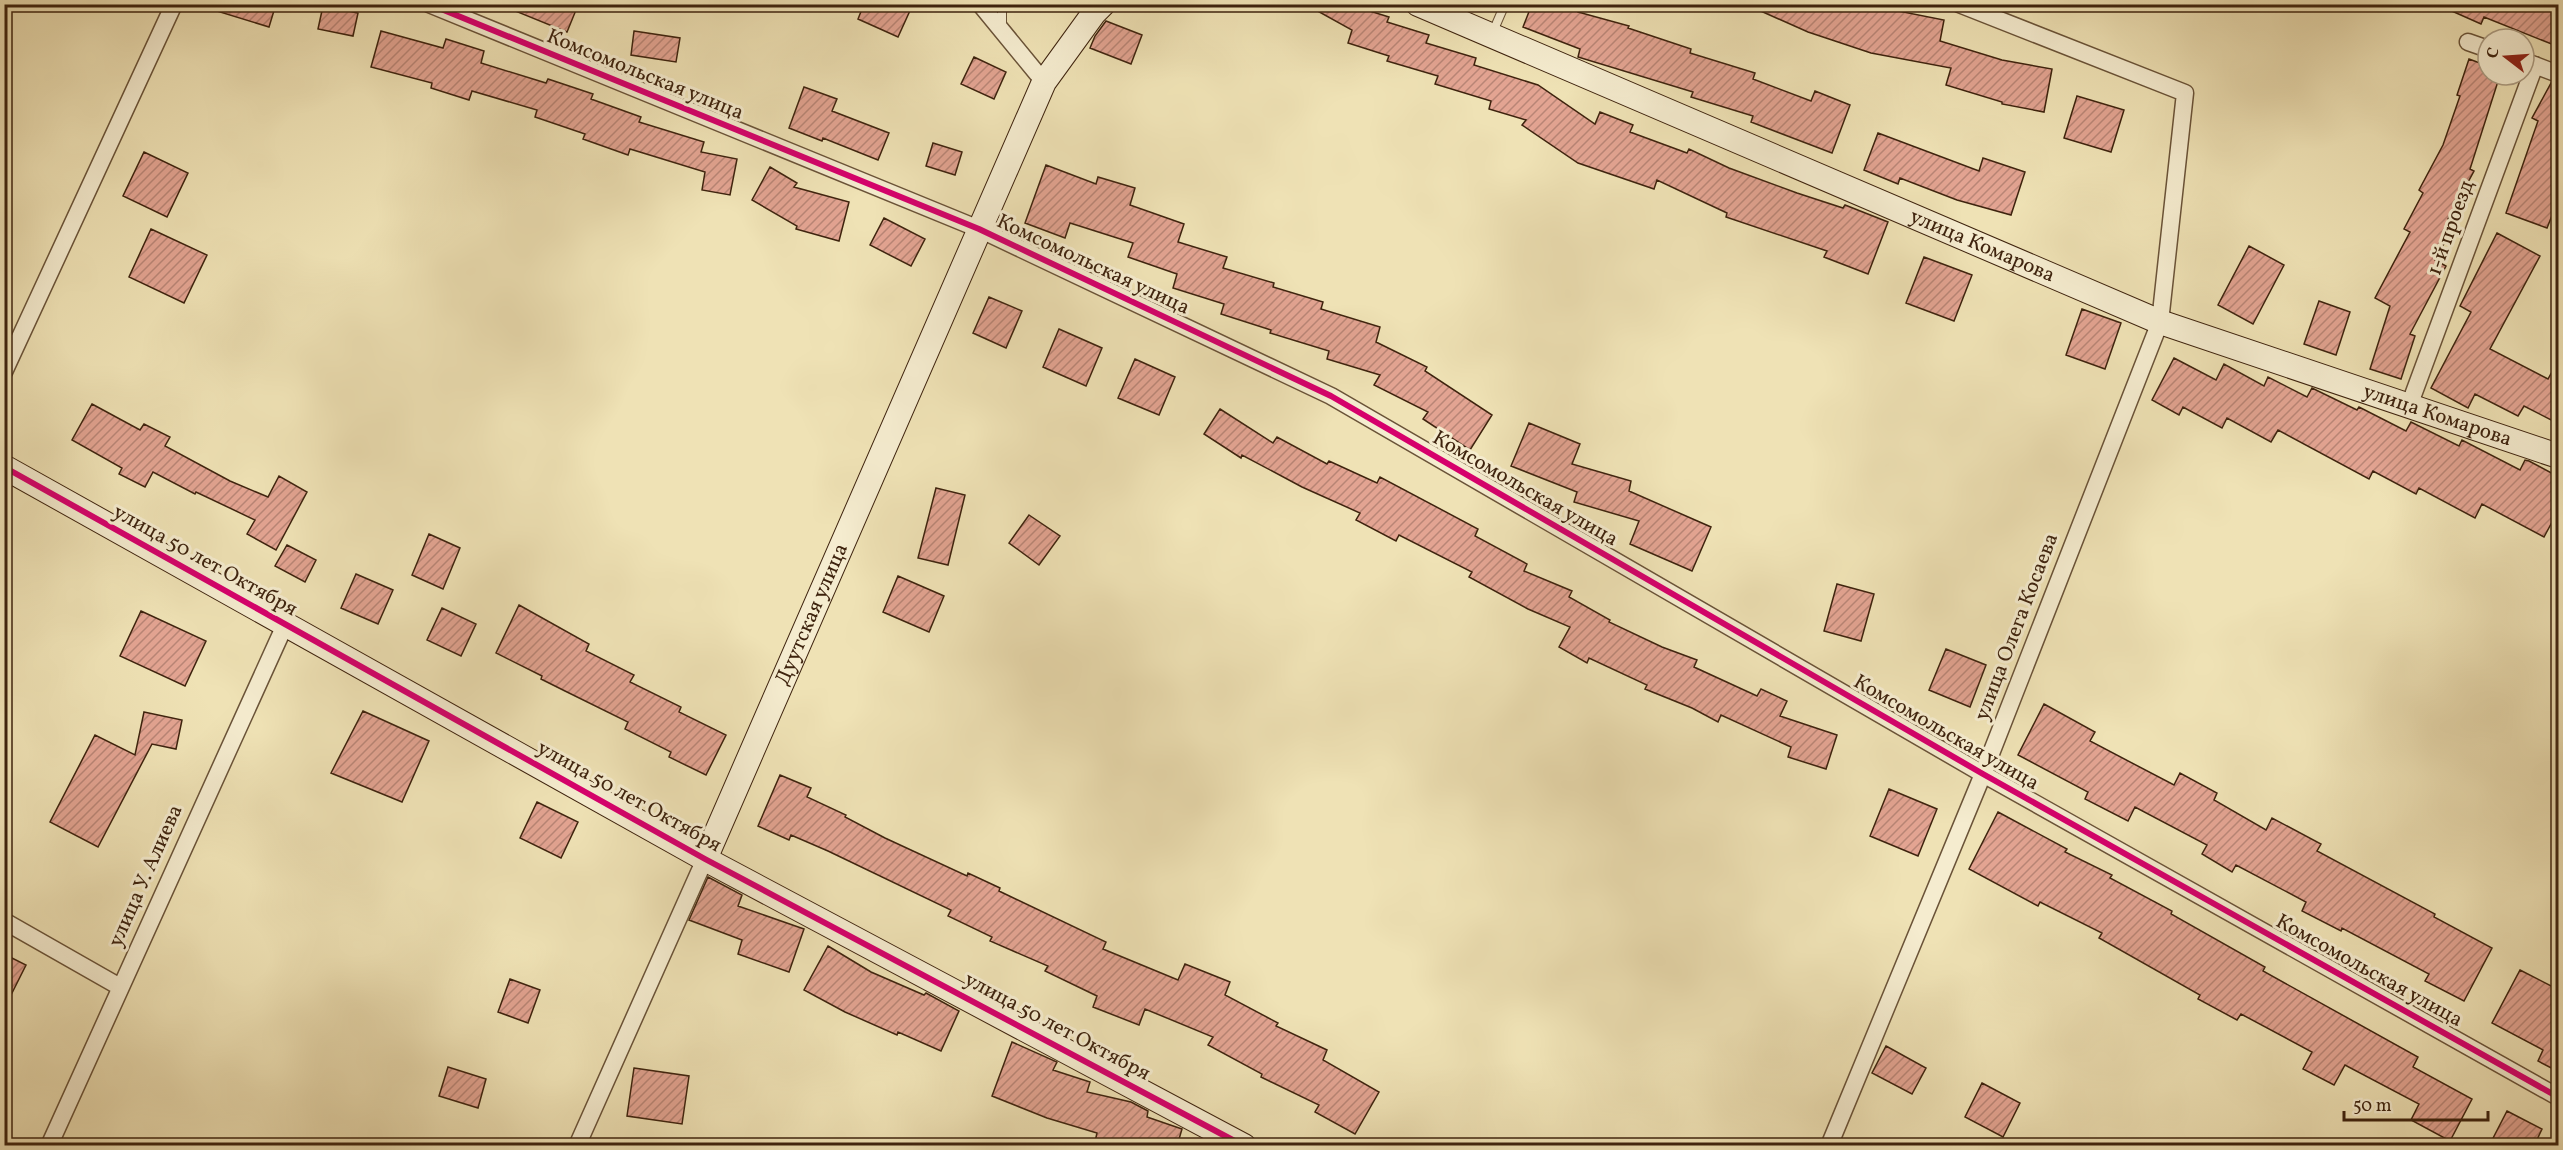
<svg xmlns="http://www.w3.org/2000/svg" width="2563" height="1150" font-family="Vollkorn,serif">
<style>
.building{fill:url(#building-hatch);stroke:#3e230e;stroke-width:1.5}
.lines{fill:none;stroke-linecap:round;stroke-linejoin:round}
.lane-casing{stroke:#6a5338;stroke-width:10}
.street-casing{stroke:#6a5338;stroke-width:19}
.secondary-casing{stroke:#3e230e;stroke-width:26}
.lane{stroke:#f5eccf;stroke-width:8}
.street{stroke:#f5eccf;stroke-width:16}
.secondary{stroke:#f5eccf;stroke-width:24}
.cycleway-casing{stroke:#f5eccf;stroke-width:10}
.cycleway{stroke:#d6006c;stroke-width:6}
.labels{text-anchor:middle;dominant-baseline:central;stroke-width:6;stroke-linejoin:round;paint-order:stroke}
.street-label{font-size:21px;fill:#3e230e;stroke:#f5eccf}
</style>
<defs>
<pattern id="building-hatch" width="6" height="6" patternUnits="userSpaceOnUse" patternTransform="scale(1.5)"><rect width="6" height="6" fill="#e3a492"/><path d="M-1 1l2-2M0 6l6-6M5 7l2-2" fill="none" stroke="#b98576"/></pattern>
</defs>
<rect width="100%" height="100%" fill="#efe2b5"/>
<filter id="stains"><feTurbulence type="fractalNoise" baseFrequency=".00333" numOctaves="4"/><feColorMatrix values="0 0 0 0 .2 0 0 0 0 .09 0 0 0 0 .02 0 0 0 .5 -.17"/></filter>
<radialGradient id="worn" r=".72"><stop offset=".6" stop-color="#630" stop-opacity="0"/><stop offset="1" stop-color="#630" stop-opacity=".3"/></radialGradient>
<path class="building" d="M207,4H276L269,27L207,8Z
M498,4H561L576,10L567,32Z
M864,4H913L898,37L858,19Z
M1305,4H1347L1389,17L1387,22L1429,35L1426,43L1476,58L1474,65L1538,85L1595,124L1600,112L1633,125L1630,132L1687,153L1689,149L1729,168L1797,193L1843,208L1845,205L1888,222L1868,274L1824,257L1827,251L1726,217L1727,213L1657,180L1654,189L1578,163L1522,125L1526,120L1489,109L1491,101L1435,84L1438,76L1387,61L1389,56L1348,43L1352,30Z
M1532,4H1581L1578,12L1629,26L1628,28L1691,49L1690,53L1755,73L1753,79L1811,101L1815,91L1850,105L1832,153L1751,122L1753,116L1691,97L1693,92L1578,57L1580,49L1523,27Z
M1745,4H1890L1888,9L1944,20L1940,41L2002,60L2052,69L2044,112L2002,104V102L1946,85L1951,68L1871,53L1808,32Z
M2436,4H2559V47L2484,17L2481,24Z
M323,6L358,13L353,36L318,29Z
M1106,21L1142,35L1131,64L1090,48L1095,36Z
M381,31L443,48L446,39L484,51L481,63L546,83L548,79L593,94L591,99L641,117L639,122L704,142L701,152L737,159L730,195L702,190L705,172L630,149L628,155L583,139L585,134L535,117L537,110L472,91L469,100L431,88L432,83L371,67Z
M634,31L680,38L676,62L631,55Z
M974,57L1006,72L994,99L961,84Z
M2469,59L2488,66V75H2500L2470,169L2474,171L2448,219L2455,223L2435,260L2446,266L2410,334L2415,336L2401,379L2370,369L2390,306L2375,298L2410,232L2404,229L2423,193L2419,190L2443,145L2460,96L2457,95Z
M2551,83L2559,84V198L2547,228L2506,213L2538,121L2532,118Z
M804,87L837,99L832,111L889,133L878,160L823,138L822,141L789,128Z
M2077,96L2124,110L2111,152L2064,138Z
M1878,133L1979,171L1983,158L2025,172L2011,215L1957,200L1900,178L1898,184L1864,170Z
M933,143L962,152L955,175L926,166Z
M144,152L188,173L167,217L123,196Z
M1046,165L1096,184L1098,177L1135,188L1130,205L1184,224L1178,242L1227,257L1223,268L1274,283L1273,287L1323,302L1321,309L1380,327L1376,342L1427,367L1425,371L1492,415L1470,450L1423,419L1428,412L1374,385L1380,375L1327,359L1329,351L1270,333L1271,330L1221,314L1224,304L1173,288L1177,274L1128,257L1133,243L1070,223L1065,238L1025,223Z
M770,167L797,183L794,187L849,202L839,241L796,229L797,226L752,200Z
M884,218L925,239L911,266L870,245Z
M151,229L207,255L184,303L129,277Z
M2497,233L2540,256L2490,349L2548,379L2559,359V424L2524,406L2518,416L2475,394L2468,408L2431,388L2471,312L2460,306Z
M2249,246L2284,265L2253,324L2218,305Z
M1924,257L1972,275L1954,321L1906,303Z
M989,297L1022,311L1006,348L973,333Z
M2319,301L2350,312L2336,355L2304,344Z
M2082,309L2121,323L2105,369L2066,355Z
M1059,329L1102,348L1086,386L1043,367Z
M2174,358L2216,380L2224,364L2264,386L2268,377L2307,397L2312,388L2357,410L2359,407L2406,431L2411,422L2459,446L2462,440L2520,470L2525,460L2529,461L2559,477V509L2544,537L2482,504L2475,518L2419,488L2416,494L2373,471L2369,479L2278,430L2271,442L2227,418L2222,428L2183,407L2179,415L2152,400Z
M1135,359L1175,377L1159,415L1118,398Z
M92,404L140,430L144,424L170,437L165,446L230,481L268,497L279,476L307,492L276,550L247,534L255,520L196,492L195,494L153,472L145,487L119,474L122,468L72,440Z
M1220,409L1273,443L1277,437L1327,464L1329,461L1377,483L1380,477L1478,529L1475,536L1527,564L1524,571L1572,591L1569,597L1610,620L1609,622L1662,647L1697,660L1694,667L1757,696L1761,689L1787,701L1780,716L1837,735L1826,769L1788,757L1791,747L1721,715L1718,722L1692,708L1645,689L1647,685L1589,658L1587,663L1559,647L1570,627L1528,609L1469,577L1472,572L1399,535L1396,541L1356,520L1360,513L1302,487L1242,455L1241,458L1204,434Z
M1529,423L1580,444L1572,464L1631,481L1629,491L1711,527L1692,571L1630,544L1639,521L1574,502L1577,492L1511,466Z
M936,488L965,495L948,565L918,558Z
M1029,515L1060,536L1039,565L1009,543Z
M429,534L460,548L443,589L412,575Z
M287,545L316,560L305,582L275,566Z
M356,574L393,590L378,624L341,608Z
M898,576L944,596L929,632L883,612Z
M1837,584L1874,594L1861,641L1824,631Z
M519,605L589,644L586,651L634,675L630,682L681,707L679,712L726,735L706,775L669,757L671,752L625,729L628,722L565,691L541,679L542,676L496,653Z
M442,608L476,624L461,656L427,640Z
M141,611L206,641L185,686L120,656Z
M1946,649L1986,665L1970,707L1929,690Z
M2044,704L2095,732L2090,741L2174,785L2180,773L2217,793L2214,800L2266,830L2272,818L2321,844L2317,851L2435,914L2434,917L2492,948L2464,1001L2425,981L2429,974L2342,928L2341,931L2302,911L2306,902L2236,865L2232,872L2202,854L2207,845L2135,807L2128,821L2085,799L2088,792L2018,755Z
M363,711L429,741L402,802L331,773Z
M144,712L182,720L176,749L152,744L98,847L50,822L95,735L135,755Z
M780,775L811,788L807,797L846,815L845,817L885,838L967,876L968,873L1000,888L999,891L1106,942L1103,949L1178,980L1185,964L1230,982L1225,995L1278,1023L1276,1026L1327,1050L1323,1060L1379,1092L1355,1134L1315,1112L1319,1105L1261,1077L1262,1074L1208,1045L1213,1037L1145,1009L1139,1025L1093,1007L1097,996L1045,971L1048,966L990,941L992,937L948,916L951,910L828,851L791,835L789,840L758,826Z
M1889,789L1937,809L1918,856L1870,836Z
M537,802L578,822L561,858L520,838Z
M1998,812L2067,849L2065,852L2112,875L2110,878L2172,911L2171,914L2265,967L2263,971L2418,1057L2413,1067L2472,1099L2450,1141L2411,1120L2419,1104L2345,1065L2334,1085L2303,1069L2312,1052L2241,1014L2237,1020L2198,999L2200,995L2099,938L2102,933L2040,902L2038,906L1969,869Z
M708,877L742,895L738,906L804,929L789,972L738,954L742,940L689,920Z
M828,946L871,972L924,995L926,993L959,1011L941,1051L898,1032L897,1035L845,1012L804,990Z
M4,954L26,965L4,1009Z
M2520,970L2559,990V1072L2538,1061L2543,1050L2492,1023Z
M510,979L540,990L528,1023L498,1012Z
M1012,1042L1057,1062L1053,1070L1090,1082L1087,1092L1131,1102L1148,1111L1147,1117L1182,1129L1177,1146H1094L1097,1133L1047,1118L992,1096Z
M1886,1046L1926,1068L1912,1094L1872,1073Z
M448,1067L486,1079L478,1108L439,1096Z
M634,1068L689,1076L682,1124L627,1116Z
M1982,1083L2020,1103L2003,1137L1965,1117Z
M2507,1111L2542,1129L2534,1146H2489Z"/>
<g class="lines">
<g class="lane-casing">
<path id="lane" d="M1002,27V4
M1492,34L1505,4"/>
</g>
<g class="street-casing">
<path id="street" d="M429,4L979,229L1331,396L1983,774L2558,1097
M980,4L1044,82
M2468,42L2488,49
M2524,61L2558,74
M4,372L174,4
M2409,406L2535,65
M4,921L120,987
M49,1146L285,625
M577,1146L705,859
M1829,1146L1983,774L2160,322L2185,93L1959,4"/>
</g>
<g class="secondary-casing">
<g id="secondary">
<path id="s1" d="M1418,4L2160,322L2558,456"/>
<path d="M4,467L705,859L1244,1146"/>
<path id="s2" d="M705,859L1044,82L1094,13L1103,4"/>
</g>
</g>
<use href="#lane" class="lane"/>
<use href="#street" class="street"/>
<use href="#secondary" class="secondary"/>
<g class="cycleway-casing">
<path id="cycleway" d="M429,4L979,229L1331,396L1983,774L2558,1097
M4,467L705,859L1244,1146"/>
</g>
<use href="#cycleway" class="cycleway"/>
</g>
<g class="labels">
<g class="street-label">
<text transform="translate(645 75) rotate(22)">Комсомольская улица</text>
<text transform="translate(2451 228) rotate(-70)">1-й проезд</text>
<text stroke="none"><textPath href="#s1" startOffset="614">улица Комарова</textPath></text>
<text transform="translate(1093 265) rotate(25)">Комсомольская улица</text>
<text stroke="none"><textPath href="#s1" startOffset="1100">улица Комарова</textPath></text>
<text transform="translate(1525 489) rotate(30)">Комсомольская улица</text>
<text transform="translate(205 561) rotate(29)">улица 50 лет Октября</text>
<text stroke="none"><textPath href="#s2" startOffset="267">Дуутская улица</textPath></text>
<text transform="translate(2017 627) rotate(-69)">улица Олега Косаева</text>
<text transform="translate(1946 733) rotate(30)">Комсомольская улица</text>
<text transform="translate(629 797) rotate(29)">улица 50 лет Октября</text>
<text transform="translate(146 876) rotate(-66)">улица У. Алиева</text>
<text transform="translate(2369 971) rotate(29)">Комсомольская улица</text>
<text transform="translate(1057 1027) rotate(28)">улица 50 лет Октября</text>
</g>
</g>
<rect width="2563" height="1150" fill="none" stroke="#efe2b5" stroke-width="24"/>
<rect x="6" y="6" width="2551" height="1138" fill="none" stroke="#3e230e" stroke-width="3"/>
<rect x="12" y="12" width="2539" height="1126" fill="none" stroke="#3e230e" stroke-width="1.5"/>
<g transform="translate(2506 57) rotate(287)"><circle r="28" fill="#f5eccf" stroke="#ac9c82" stroke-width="1.5"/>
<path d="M0-4.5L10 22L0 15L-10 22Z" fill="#8f2418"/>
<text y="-9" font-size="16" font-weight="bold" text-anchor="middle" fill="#3e230e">С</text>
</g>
<path d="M2344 1111v9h144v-9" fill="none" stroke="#3e230e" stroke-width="3"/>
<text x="2353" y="1111" font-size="18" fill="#3e230e" stroke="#f5eccf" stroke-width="4.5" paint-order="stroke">50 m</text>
<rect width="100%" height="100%" filter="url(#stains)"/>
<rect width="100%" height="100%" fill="url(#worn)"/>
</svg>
